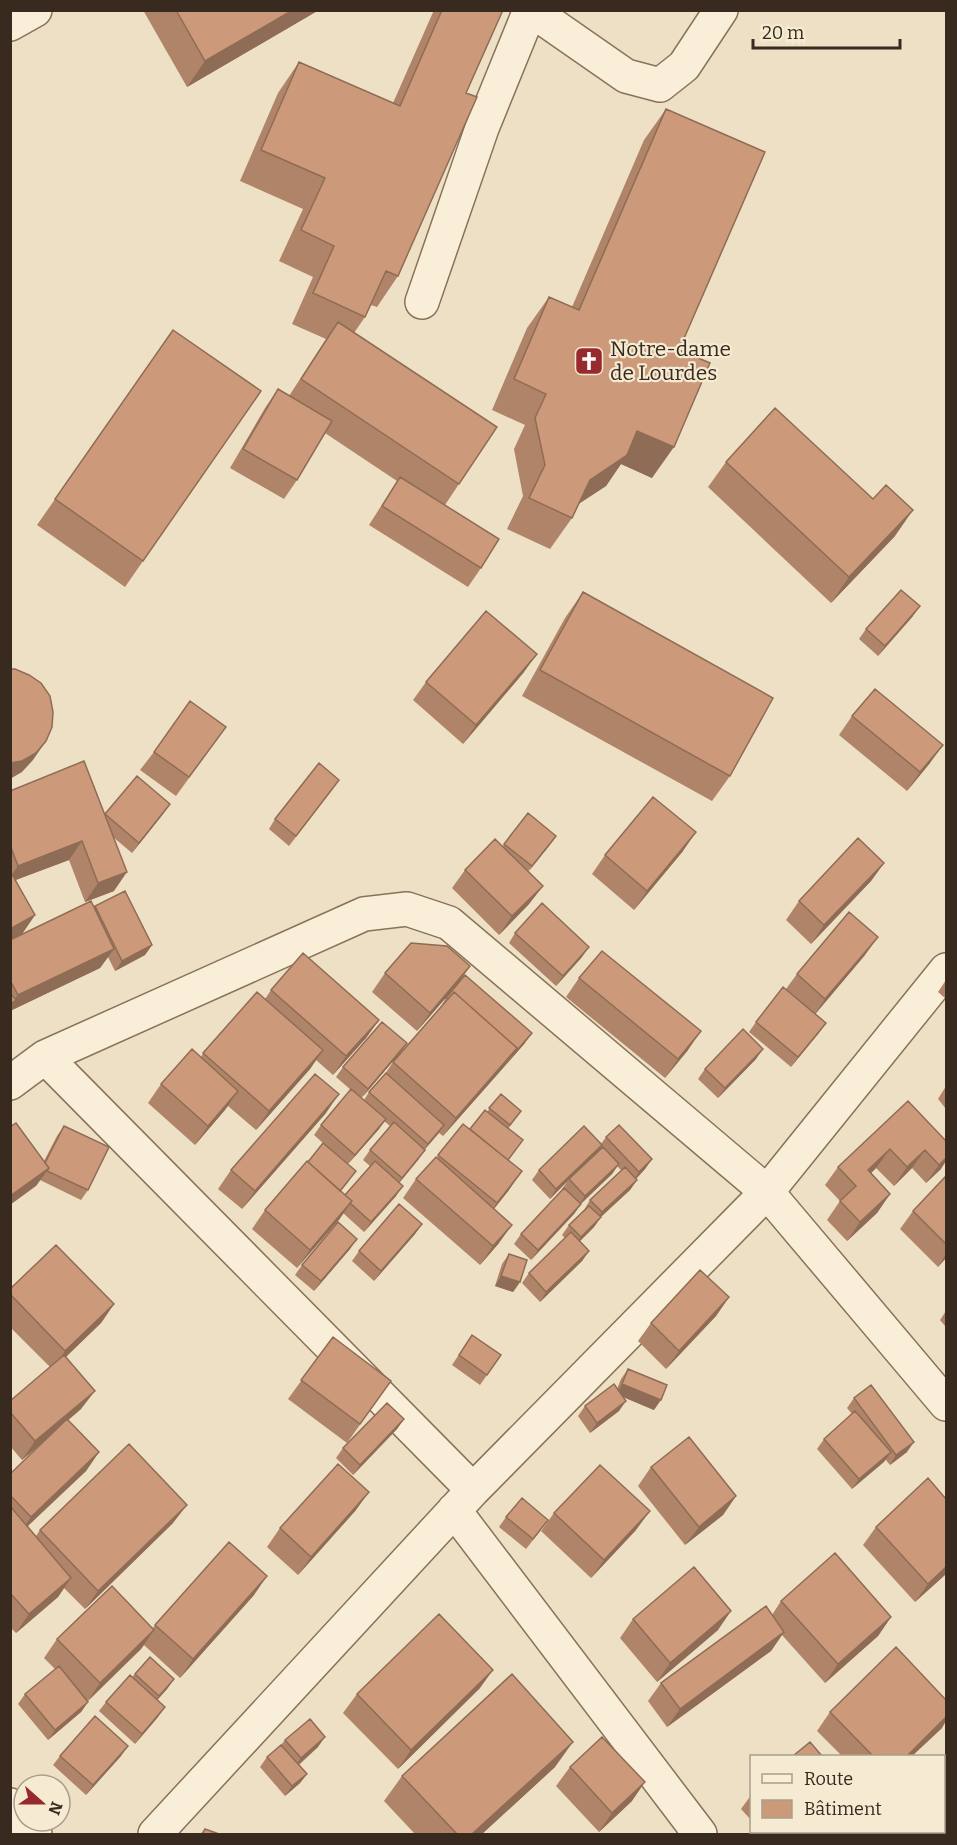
<svg xmlns="http://www.w3.org/2000/svg" width="957" height="1845" font-family="Bitter,serif">
<style>
.lines{fill:none;stroke-linecap:round;stroke-linejoin:round}
.minor-casing{stroke:#88725a;stroke-width:36}
.minor{stroke:#f9eed7;stroke-width:33}
.wall{fill:#af8469;fill-rule:evenodd}
.shaded-wall{fill:#8f6c55}
.building{fill:#cc9a7a;stroke:#8f6c55;stroke-width:1.5}
.labels{text-anchor:middle;dominant-baseline:central;stroke-width:4.5;stroke-linejoin:round;paint-order:stroke}
.poi-label{font-size:21px;fill:#382a1e;stroke:#f5ebd3;text-anchor:start}
</style>
<rect width="100%" height="100%" fill="#eee0c4"/>
<g class="lines">
<g class="minor-casing">
<path id="minor" d="M531,10L626,76L660,85L684,66L721,10
M10,24L35,10
M422,302L482,128L530,10
M45,1057L473,1490
M10,1083L45,1057L364,914L407,909L449,923L767,1192L946,1404
M454,1510L700,1834
M10,1805L35,1834
M155,1834L473,1490L767,1192L946,970"/>
</g>
<use href="#minor" class="minor"/>
</g>
<path class="wall" d="M143,10H319L187,87Z
M434,10H503L466,93L398,276L377,307L371,305L365,317L354,333L459,484L445,505L481,568L468,587L369,525L397,481L325,433L297,480L284,499L230,468L265,408L278,389L289,396L326,339L292,324L313,277L279,261L303,209L240,181L278,93L299,62L393,103Z
M666,109L679,350L652,478L621,464L606,486L578,504L572,518L550,549L507,529L523,496L514,449L525,425L492,410L527,328L549,297L572,307L644,140Z
M173,330L261,391L125,587L37,525Z
M726,462L895,536L831,603L708,487Z
M583,592L730,776L712,801L522,696L565,618Z
M913,616L878,656L859,639L866,629Z
M524,672L463,744L413,700L426,682Z
M852,716L930,763L907,791L839,735Z
M213,745L176,796L140,770L154,752Z
M137,776L163,814L132,853L113,837L114,891L85,902L69,860L16,880L35,915L22,934L94,908L95,906L152,945L145,955L115,971L108,957L100,968L10,1011V791L105,815Z
M332,790L289,846L269,829L275,819Z
M528,813L549,846L528,871L543,886L529,904L499,935L452,888L465,870L503,846Z
M683,851L634,910L592,874L605,855Z
M884,863L871,881L811,944L786,920L799,901Z
M515,933L582,957L556,986L509,943Z
M865,955L815,1014L826,1023L791,1067L749,1032L756,1022L786,989L797,974Z
M470,966L457,985L417,1031L372,992L385,973Z
M579,978L688,1050L665,1078L566,997Z
M946,980V999L938,992Z
M271,990L379,1020L366,1038L333,1075L316,1060L310,1069L256,1130L228,1106L195,1145L148,1103L161,1084L201,1057L203,1053L265,999Z
M446,998L525,1043L443,1136L439,1133L425,1149L418,1160L399,1183L396,1196L364,1232L343,1213L297,1268L252,1229L265,1210L341,1159L314,1135L321,1125L351,1090L336,1077L343,1067L400,1053L361,1098L364,1100L369,1092L383,1077L393,1062L440,1008ZM384,1121L390,1126L370,1150L363,1160L370,1166L345,1195L341,1191L349,1181L348,1164L379,1129Z
M756,1059L718,1098L698,1079L705,1069Z
M946,1086V1109L938,1099Z
M501,1094L521,1111L508,1129L523,1140L508,1160L509,1190L494,1209L499,1243L480,1265L403,1198L416,1179L436,1158L463,1124L470,1129L487,1112Z
M908,1101L941,1169L926,1183L912,1168L894,1186L876,1168L871,1173L890,1194L877,1213L847,1241L827,1220L840,1201L825,1185L838,1167Z
M326,1113L242,1209L218,1189L231,1170Z
M64,1126L88,1190L81,1200L40,1180L36,1186L44,1161L57,1136Z
M606,1137L652,1159L645,1169L636,1179L637,1180L630,1190L601,1217L594,1227L580,1241L589,1251L582,1261L540,1302L522,1283L529,1273L565,1238L562,1235L569,1225L584,1210L590,1200L622,1171L617,1166L612,1174L581,1204L574,1214L531,1260L514,1244L521,1234L563,1190L562,1189L567,1182L550,1199L532,1180L539,1170L601,1144Z
M946,1176V1258L938,1267L900,1229L913,1211Z
M422,1224L415,1234L374,1281L352,1261L359,1251Z
M350,1249L314,1291L295,1275L302,1265Z
M509,1254L520,1282L513,1292L495,1286L502,1264Z
M10,1289L114,1304L101,1323L66,1357L81,1409L68,1420L99,1452L86,1471L28,1526L36,1536L40,1530L173,1523L85,1609L64,1588L58,1597L16,1633L10,1627V1474L47,1439L22,1460L10,1446V1401L50,1367L10,1327Z
M729,1297L716,1316L666,1369L638,1341L651,1323Z
M946,1311V1327L940,1320Z
M472,1335L501,1355L480,1385L452,1365Z
M333,1337L391,1381L347,1443L288,1399Z
M628,1369L654,1410L623,1397L619,1411L590,1433L578,1416L585,1406L617,1389L621,1379Z
M854,1398L907,1452L890,1465L885,1459L852,1489L817,1449L824,1439L852,1414L847,1408Z
M404,1419L397,1429L353,1475L336,1458L343,1448Z
M651,1467L736,1496L723,1515L685,1545L638,1486Z
M356,1510L298,1575L267,1547L280,1528Z
M554,1513L636,1530L591,1578L541,1531Z
M506,1517L541,1530L526,1549L499,1527Z
M876,1527L946,1574L915,1602L863,1545Z
M254,1595L180,1678L144,1645L141,1649L87,1701L88,1702L81,1712L48,1740L18,1704L25,1694L55,1669L44,1658L57,1639L152,1629L155,1625Z
M781,1601L891,1617L878,1636L825,1683L782,1635L771,1651L667,1727L648,1701L661,1683L772,1615Z
M633,1619L718,1630L657,1682L620,1638Z
M135,1674L174,1679L167,1689L157,1700L158,1717L135,1744L99,1711L106,1702L132,1677Z
M480,1688L398,1769L343,1713L357,1694Z
M830,1712L942,1728L912,1756H842L817,1731Z
M285,1740L318,1747L299,1765L307,1774L300,1783L285,1796L260,1767L267,1757L281,1745Z
M60,1756H121L86,1795L53,1765Z
M555,1767L482,1834H415L384,1801L402,1776Z
M570,1767L632,1801L599,1832L556,1786Z
M752,1794V1821L741,1809Z
M761,1832H817L813,1834H764Z"/>
<path class="shaded-wall" d="M293,10H319L187,87L205,61Z
M637,431L674,447L652,478L621,464L606,486L568,511L590,480Z
M913,510L895,536L831,603L849,577Z
M920,606L913,616L878,656L885,646Z
M537,654L524,672L463,744L476,725Z
M46,741L33,760L22,772L10,779V763Z
M943,745L930,763L907,791L920,772Z
M170,804L163,814L132,853L139,843Z
M696,832L683,851L634,910L647,891Z
M556,836L549,846L525,876L532,866Z
M82,841L69,860L10,882V877L18,866Z
M884,863L871,881L811,944L824,925Z
M127,872L114,891L85,902L98,883Z
M543,886L529,904L499,935L512,916Z
M35,915L22,934L10,941V929Z
M878,937L865,955L812,1018L825,999Z
M152,945L145,955L115,971L122,961Z
M589,947L582,957L556,986L563,976Z
M114,949L100,968L10,1011V1004L18,995Z
M470,966L457,985L417,1031L430,1013Z
M379,1020L366,1038L333,1075L346,1056Z
M826,1023L819,1033L791,1067L798,1057Z
M701,1031L688,1050L665,1078L678,1059Z
M532,1033L525,1043L505,1066L512,1056Z
M407,1043L400,1053L361,1099L368,1089Z
M517,1048L504,1067L443,1136L456,1118Z
M763,1049L756,1059L718,1098L725,1088Z
M323,1050L310,1069L256,1130L269,1111Z
M238,1091L225,1110L195,1145L208,1126Z
M339,1094L326,1113L242,1209L255,1191Z
M386,1119L379,1129L348,1164L355,1155Z
M444,1125L437,1135L421,1154L428,1144Z
M602,1145L595,1155L569,1179L550,1199L556,1189Z
M890,1149L876,1168L855,1189L868,1170Z
M425,1150L418,1160L395,1188L402,1178Z
M925,1150L912,1168L894,1186L907,1167Z
M946,1158V1161L941,1169L926,1183L939,1165Z
M652,1159L645,1169L633,1182L639,1172Z
M619,1164L612,1174L578,1206L585,1196Z
M49,1168L36,1186L10,1205V1196Z
M522,1171L509,1190L484,1221L497,1203Z
M637,1180L630,1190L595,1222L602,1212Z
M403,1186L396,1196L364,1232L371,1222Z
M890,1194L877,1213L847,1241L860,1222Z
M352,1201L339,1220L297,1268L310,1250Z
M581,1204L574,1214L531,1260L538,1250Z
M601,1217L594,1227L574,1247L581,1237Z
M422,1224L415,1234L374,1281L381,1271Z
M512,1225L499,1243L480,1265L493,1246Z
M357,1239L350,1249L314,1291L321,1281Z
M589,1251L582,1261L540,1302L546,1292Z
M946,1254V1258L938,1267Z
M501,1276L520,1282L513,1292L495,1286Z
M729,1297L716,1316L666,1369L679,1351Z
M114,1304L101,1323L52,1370L65,1351Z
M622,1384L661,1400L654,1410L616,1394Z
M95,1391L81,1409L22,1460L35,1441Z
M626,1401L619,1411L590,1433L597,1423Z
M404,1419L397,1429L353,1475L360,1465Z
M914,1442L907,1452L890,1465L896,1455Z
M99,1452L86,1471L18,1535L31,1517Z
M891,1452L884,1462L852,1489L859,1479Z
M369,1492L356,1510L298,1575L311,1557Z
M736,1496L723,1515L685,1545L699,1527Z
M187,1505L173,1523L85,1609L98,1591Z
M650,1511L636,1530L591,1578L604,1560Z
M946,1567V1574L915,1602L928,1584Z
M267,1576L254,1595L180,1678L193,1659Z
M71,1578L58,1597L16,1633L29,1614Z
M731,1611L718,1630L657,1682L670,1663Z
M891,1617L878,1636L825,1683L838,1664Z
M154,1630L141,1649L87,1702L100,1683Z
M784,1632L771,1651L667,1727L680,1709Z
M493,1670L480,1688L398,1769L411,1750Z
M174,1679L167,1689L152,1706L159,1696Z
M88,1702L81,1712L48,1740L55,1730Z
M165,1707L158,1717L135,1744L142,1734Z
M946,1717V1721L942,1728L912,1756H907Z
M325,1737L318,1747L294,1768L301,1758Z
M573,1742L555,1767L482,1834H472Z
M128,1746L121,1756L86,1795L93,1785Z
M307,1774L300,1783L285,1796L292,1786Z
M645,1782L632,1801L599,1832L612,1813Z
M809,1832H817L813,1834H805Z"/>
<path class="building" d="M176,10H293L205,61Z
M442,10H503L466,93L477,97L398,276L386,271L365,317L313,293L334,246L301,230L325,178L261,150L299,62L400,106Z
M666,109L765,152L679,350L710,363L674,447L637,431L627,455L590,480L572,518L529,498L545,465L535,418L546,394L514,379L549,297L579,310Z
M338,322L497,427L459,484L301,379Z
M173,330L261,391L143,561L55,499Z
M278,389L332,421L297,480L243,449Z
M775,408L873,499L886,485L913,510L849,577L726,462Z
M400,477L499,539L481,568L382,506Z
M901,590L920,606L885,646L866,629Z
M583,592L773,698L730,776L540,670Z
M486,611L537,654L476,725L426,682Z
M10,669H15L29,675L41,683L50,696L53,712L52,727L46,741L36,753L22,761L10,763Z
M875,689L943,745L920,772L852,716Z
M190,701L226,727L189,777L154,752Z
M84,761L127,872L98,883L82,841L18,866L10,845V791Z
M319,763L339,780L296,836L275,819Z
M137,776L170,804L139,843L105,814Z
M653,797L696,832L647,891L605,855Z
M528,813L556,836L532,866L504,844Z
M858,838L884,863L824,925L799,901Z
M495,839L543,886L512,916L465,870Z
M10,871L35,915L10,929Z
M125,891L152,945L122,961L95,906Z
M91,901L114,949L18,995L10,980V940Z
M542,903L589,947L563,976L515,933Z
M849,912L878,937L825,999L797,974Z
M411,943L447,946L470,966L430,1013L385,973Z
M602,951L701,1031L678,1059L579,978Z
M303,953L379,1020L346,1056L271,990Z
M465,975L532,1033L512,1056L517,1048L454,992L448,999L446,998Z
M783,987L826,1023L798,1057L756,1022Z
M257,992L323,1050L269,1111L203,1053Z
M454,992L517,1048L456,1118L393,1062Z
M10,993L16,1000L10,1004Z
M382,1022L407,1043L368,1089L343,1067Z
M743,1029L763,1049L725,1088L705,1069Z
M192,1049L238,1091L208,1126L161,1084Z
M386,1073L444,1125L428,1144L369,1092Z
M315,1074L339,1094L255,1191L231,1170Z
M351,1089L386,1119L355,1155L321,1125Z
M501,1094L521,1111L510,1125L489,1108Z
M908,1101L946,1141V1158L939,1165L925,1150L907,1167L890,1149L868,1170L890,1194L860,1222L840,1201L856,1186L838,1167Z
M485,1110L523,1140L508,1160L470,1129Z
M394,1122L425,1150L402,1178L370,1150Z
M16,1123L49,1168L10,1196V1127Z
M463,1124L522,1171L497,1203L438,1155Z
M619,1125L652,1159L639,1172L606,1137Z
M64,1126L109,1147L88,1190L47,1171L49,1168L45,1163Z
M584,1126L602,1145L556,1189L539,1170Z
M323,1143L356,1171L340,1191L308,1162Z
M603,1147L619,1164L585,1196L569,1179Z
M436,1157L512,1225L493,1246L416,1179Z
M307,1161L352,1201L310,1250L265,1210Z
M375,1161L403,1186L371,1222L350,1203L352,1201L345,1195Z
M625,1167L637,1180L602,1212L590,1200Z
M946,1176V1244L913,1211Z
M564,1188L581,1204L538,1250L521,1234Z
M399,1204L422,1224L381,1271L359,1251Z
M589,1206L601,1217L581,1237L569,1225Z
M338,1222L357,1239L321,1281L302,1265Z
M571,1232L589,1251L546,1292L529,1273Z
M56,1245L114,1304L65,1351L10,1294V1289Z
M509,1254L527,1260L520,1282L501,1276Z
M700,1270L729,1297L679,1351L651,1323Z
M472,1335L501,1355L487,1375L459,1355Z
M333,1337L391,1381L360,1424L301,1380Z
M64,1355L95,1391L35,1441L10,1412V1401Z
M628,1369L667,1385L661,1400L622,1384Z
M614,1384L626,1401L597,1423L585,1406Z
M871,1385L914,1442L896,1455L854,1398Z
M387,1403L404,1419L360,1465L343,1448Z
M855,1411L891,1452L859,1479L824,1439Z
M67,1419L99,1452L31,1517L10,1495V1474Z
M689,1437L736,1496L699,1527L651,1467Z
M129,1444L187,1505L98,1591L40,1530Z
M338,1464L369,1492L311,1557L280,1528Z
M600,1465L650,1511L604,1560L554,1513Z
M928,1478L946,1499V1567L928,1584L876,1527Z
M522,1498L548,1520L533,1539L506,1517Z
M10,1506L71,1578L29,1614L10,1593Z
M229,1542L267,1576L193,1659L155,1625Z
M835,1553L891,1617L838,1664L781,1601Z
M694,1567L731,1611L670,1663L633,1619Z
M112,1586L154,1630L100,1683L57,1639Z
M766,1606L784,1632L680,1709L661,1683Z
M439,1614L493,1670L411,1750L357,1694Z
M896,1647L946,1700V1717L907,1756H873L830,1712Z
M150,1657L174,1679L159,1696L135,1674Z
M59,1666L88,1702L55,1730L25,1694Z
M512,1674L573,1742L472,1834H457L402,1776Z
M130,1675L165,1707L142,1734L106,1702Z
M95,1716L128,1746L93,1785L60,1756Z
M310,1719L325,1737L301,1758L285,1740Z
M602,1737L645,1782L612,1813L570,1767Z
M810,1742L822,1756H793Z
M281,1745L307,1774L292,1786L267,1757Z
M205,1829L219,1834H202Z
M790,1832H809L805,1834H793Z"/>
<defs>
<g id="church-square" transform="scale(1.5)"><rect x="-9" y="-9" width="18" height="18" rx="4" fill="#972a2e" stroke="#f5ebd3"/><path d="M-1.2-6h2.4v3.5h3.3v2.4h-3.3V6h-2.4V-.1h-3.3v-2.4h3.3Z" fill="#fff"/></g>
</defs>
<g fill-rule="evenodd">
<use href="#church-square" x="589" y="361"/>
</g>
<g class="labels">
<g class="poi-label">
<text x="610" y="349">Notre-dame<tspan x="610" dy="24">de Lourdes</tspan></text>
</g>
</g>
<rect width="957" height="1845" fill="none" stroke="#382a1e" stroke-width="24"/>
<rect x="750" y="1755" width="195" height="78" fill="#f5ebd3" stroke="#a99e8b" stroke-width="1.5"/>
<rect x="762" y="1774" width="30" height="9" fill="#f9eed7" stroke="#a99e8b" stroke-width="1.5"/>
<text x="804" y="1785" font-size="18" fill="#382a1e">Route</text>
<rect x="762" y="1800" width="30" height="18" fill="#cc9a7a" stroke="#a99e8b" stroke-width="1.5"/>
<text x="804" y="1815" font-size="18" fill="#382a1e">Bâtiment</text>
<g transform="translate(42 1803) rotate(111)"><circle r="28" fill="#f5ebd3" stroke="#a99e8b" stroke-width="1.5"/>
<path d="M0-4.5L10 22L0 15L-10 22Z" fill="#972a2e"/>
<text y="-9" font-size="16" font-weight="bold" text-anchor="middle" fill="#382a1e">N</text>
</g>
<path d="M753 39v9h147v-9" fill="none" stroke="#382a1e" stroke-width="3"/>
<text x="762" y="39" font-size="18" fill="#382a1e" stroke="#f5ebd3" stroke-width="4.5" paint-order="stroke">20 m</text>
</svg>
